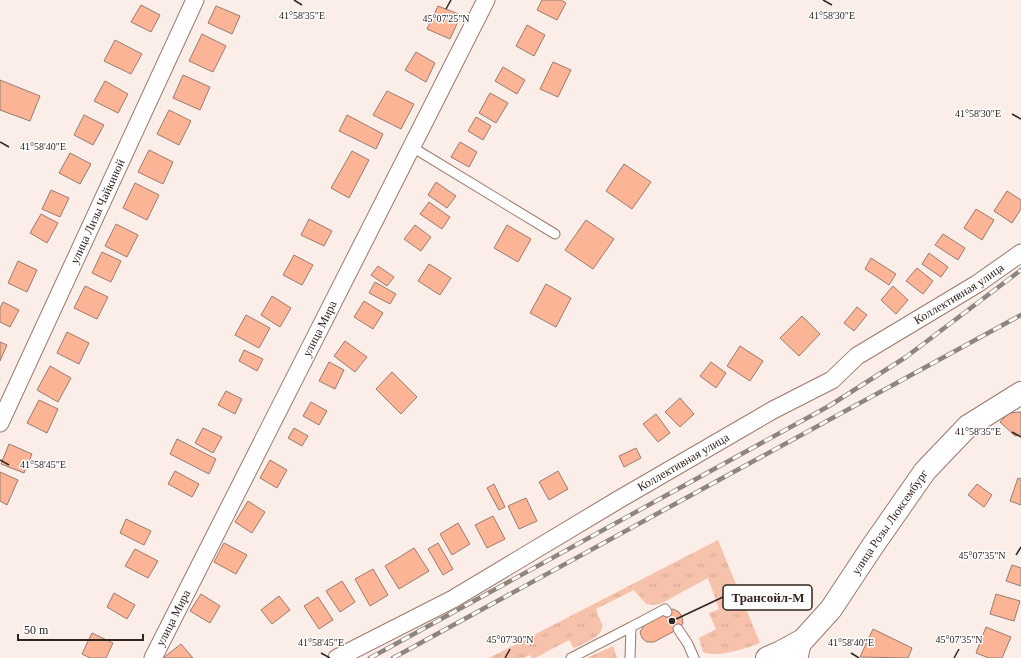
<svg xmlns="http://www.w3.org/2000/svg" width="1021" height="658" font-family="Georgia,serif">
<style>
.grass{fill:url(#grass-tufts)}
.building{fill:#fbb495;stroke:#9a7c6f}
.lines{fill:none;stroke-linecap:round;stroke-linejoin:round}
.lane-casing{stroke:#997a6e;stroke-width:11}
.street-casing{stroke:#997a6e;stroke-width:19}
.secondary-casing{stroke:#997a6e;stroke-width:24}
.lane{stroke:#fff;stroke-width:9}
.street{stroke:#fff;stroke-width:17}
.secondary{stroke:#fff;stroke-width:22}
.rail-casing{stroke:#90847e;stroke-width:4.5}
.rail{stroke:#fdfdfd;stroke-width:3;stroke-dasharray:9;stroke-linecap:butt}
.ticks{fill:none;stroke:#31251f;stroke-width:1.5}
.labels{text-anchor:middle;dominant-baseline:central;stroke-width:3;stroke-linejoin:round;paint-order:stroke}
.street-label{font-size:12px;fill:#31251f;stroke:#fdfdfd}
.ticks-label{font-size:10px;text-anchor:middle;fill:#31251f;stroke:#fdfdfd;stroke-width:3;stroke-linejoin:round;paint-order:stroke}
.leader{fill:none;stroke:#31251f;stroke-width:1.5}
.callout-dot{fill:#31251f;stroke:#fdfdfd;stroke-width:1.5}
.callout{fill:#fdfdfd;stroke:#31251f;stroke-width:1.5}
.callout-label{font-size:13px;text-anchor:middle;font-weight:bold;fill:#31251f}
</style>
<defs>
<pattern id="grass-tufts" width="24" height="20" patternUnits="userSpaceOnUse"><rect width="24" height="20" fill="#f7c2ab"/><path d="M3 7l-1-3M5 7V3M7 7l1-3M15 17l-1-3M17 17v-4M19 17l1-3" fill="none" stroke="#d4a793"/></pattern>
</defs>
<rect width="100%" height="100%" fill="#fbede7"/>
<path class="grass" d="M718,540L760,643C744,649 717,658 703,652L699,638L716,629L709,613L719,609L708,578L660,604L653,605L646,604L634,590L596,609C597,614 600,619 602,624C605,636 583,644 574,648L573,647L569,640L535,658H532L530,655L524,658H489Z
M613,646L617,658H587Z"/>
<path class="building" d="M542,0H561L566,3L557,20L537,10Z
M141,5L160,15L151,32L131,22Z
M216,6L240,16L232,34L208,23Z
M438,6L461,15L450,39L427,29Z
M527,25L545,35L534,56L516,46Z
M202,34L226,46L213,72L189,61Z
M115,40L142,54L131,74L104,61Z
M416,52L435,63L426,82L405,70Z
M553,62L571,70L558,97L540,89Z
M503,67L525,80L517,94L495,81Z
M183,75L210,87L200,110L173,98Z
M0,80L40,96L30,121L0,110Z
M105,81L128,94L118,113L94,101Z
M387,91L414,104L401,129L373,115Z
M490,93L508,103L496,123L479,113Z
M169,110L191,121L179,145L157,134Z
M84,115L104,125L93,145L74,135Z
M347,115L383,134L376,149L339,131Z
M476,117L491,126L483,140L468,131Z
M460,142L477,152L469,167L451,157Z
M149,150L173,162L163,184L138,172Z
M352,151L369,160L349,198L331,188Z
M70,153L91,164L80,184L59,173Z
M624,164L651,182L632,209L606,191Z
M436,182L456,196L447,208L428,195Z
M135,183L159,195L147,220L123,208Z
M51,190L69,198L60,217L42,209Z
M1007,191L1021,200V209L1012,223L994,211Z
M429,202L450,217L442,229L420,214Z
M976,209L994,220L982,240L964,228Z
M41,214L58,223L47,243L30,233Z
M309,219L332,231L324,246L301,235Z
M586,220L614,239L593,269L565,250Z
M116,224L138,235L127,257L105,246Z
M415,225L431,237L421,251L404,239Z
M507,225L531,239L518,262L494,248Z
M943,234L965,248L958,260L935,245Z
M102,252L121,261L111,282L92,273Z
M929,253L948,267L941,277L922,264Z
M294,255L313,265L302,285L283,275Z
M871,258L896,274L889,285L865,269Z
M18,261L37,270L27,292L8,283Z
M429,264L451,278L440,295L418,281Z
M378,266L394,277L387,286L371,275Z
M917,268L933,281L923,294L906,281Z
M375,282L396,294L390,304L369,293Z
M546,284L571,298L556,327L530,313Z
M85,286L108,297L97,319L74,308Z
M893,286L908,300L896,314L881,300Z
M272,296L291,308L280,327L261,315Z
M364,301L383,313L373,329L354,317Z
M3,302L19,310L10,327L0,322V308Z
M857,307L867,315L854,331L844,323Z
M246,315L270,328L259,348L235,335Z
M802,316L820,334L799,356L780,338Z
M67,332L89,343L79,364L57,353Z
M345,341L367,357L355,372L334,356Z
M0,342L7,345L0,361Z
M740,346L763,361L750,381L727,366Z
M244,350L263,359L257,371L239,361Z
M329,362L344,370L335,389L319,381Z
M711,362L726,373L716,388L700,376Z
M50,366L71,378L58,402L37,390Z
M392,372L417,397L401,414L376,389Z
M226,391L242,399L235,414L218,405Z
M680,398L694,414L680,427L665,412Z
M39,400L58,409L47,433L27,423Z
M311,402L327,411L319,425L303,416Z
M1021,412V435L1015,436L1000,422L1009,413Z
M656,414L670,433L658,442L643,424Z
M203,428L222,437L213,453L195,443Z
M294,428L308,436L302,446L288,438Z
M177,439L216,459L209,474L170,454Z
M9,444L32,454L24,473L1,464Z
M636,448L641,458L624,467L619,456Z
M270,460L287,470L277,488L260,478Z
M175,471L199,484L192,497L168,484Z
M558,471L568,489L549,500L539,482Z
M0,472L18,480L7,505L0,501Z
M1018,478L1021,479V505L1010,501Z
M494,484L505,507L499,510L487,488Z
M977,484L992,495L984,507L968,495Z
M526,498L537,521L519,529L508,506Z
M248,501L265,512L252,533L235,522Z
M493,516L505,539L487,548L475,525Z
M126,519L151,531L144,545L120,533Z
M458,523L470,544L452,555L440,534Z
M224,543L247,555L236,574L214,562Z
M438,543L453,569L443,575L428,549Z
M414,548L429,571L399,589L385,566Z
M135,549L158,561L148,578L125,566Z
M1012,565L1021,568V586L1006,581Z
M373,569L388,595L370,606L355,579Z
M342,581L355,602L340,612L326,591Z
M114,593L135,605L127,619L107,607Z
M201,594L220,606L210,623L190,611Z
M996,594L1020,601L1014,621L990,614Z
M279,596L290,610L272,624L261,610Z
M318,597L333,620L319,629L304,606Z
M673,609L679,612L682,617L683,623L680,628L654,642H647L642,638L640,632L645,624Z
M986,627L1011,637L1002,658H989L976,653Z
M873,629L912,648L908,658L860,657Z
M92,633L113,643L106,658H90L82,654Z
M181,644L193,658H163Z"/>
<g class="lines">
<g class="lane-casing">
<path id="lane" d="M412,147L555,234
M678,629L688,644L694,658
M571,658L631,627
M630,658L631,627L665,609L667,612"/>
</g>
<g class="street-casing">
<g id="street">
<path id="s1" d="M0,423L195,0"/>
<path id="s2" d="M153,658L486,0"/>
<path id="s3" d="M337,658L453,599L618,500L773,410L832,380L857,356L977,284L1021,253"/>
<path d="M799,658L803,640"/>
</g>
</g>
<g class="secondary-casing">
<g id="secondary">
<path id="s4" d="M767,658L781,652L803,640L831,609L872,547L925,471L968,426L1021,393"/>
</g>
</g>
<use href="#lane" class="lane"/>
<use href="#street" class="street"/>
<use href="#secondary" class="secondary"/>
<g class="rail-casing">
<path id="rail" d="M370,658L829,406L906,357L1021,270
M393,658L1021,315"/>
</g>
<use href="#rail" class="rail"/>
</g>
<path class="ticks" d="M294,0L302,5M823,0L832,5M446,9L451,0M1012,114L1021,119M0,142L9,147M1012,432L1021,437M0,460L9,465M1016,555L1021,547M321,653L330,658M851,653L859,658M505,658L510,649M954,658L959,649"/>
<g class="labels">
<g class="street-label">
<text stroke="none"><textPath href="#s1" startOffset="233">улица Лизы Чайкиной</textPath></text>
<text stroke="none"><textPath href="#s3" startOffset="722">Коллективная улица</textPath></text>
<text stroke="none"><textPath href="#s2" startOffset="369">улица Мира</textPath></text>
<text stroke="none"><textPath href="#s3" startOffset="398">Коллективная улица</textPath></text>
<text stroke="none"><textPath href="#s4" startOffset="187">улица Розы Люксембург</textPath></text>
<text stroke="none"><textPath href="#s2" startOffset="45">улица Мира</textPath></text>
</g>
</g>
<g class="ticks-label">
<text x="302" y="19">41°58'35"E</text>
<text x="832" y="19">41°58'30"E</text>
<text x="446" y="22">45°07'25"N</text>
<text x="978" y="117">41°58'30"E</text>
<text x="43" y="150">41°58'40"E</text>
<text x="978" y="435">41°58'35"E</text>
<text x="43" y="468">41°58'45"E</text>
<text x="982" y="559">45°07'35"N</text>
<text x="510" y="643">45°07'30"N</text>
<text x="959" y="643">45°07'35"N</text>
<text x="321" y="646">41°58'45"E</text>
<text x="851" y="646">41°58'40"E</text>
</g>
<path class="leader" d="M672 621L723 597"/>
<circle class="callout-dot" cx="672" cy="621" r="4"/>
<rect class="callout" x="723" y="585" width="89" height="25" rx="4"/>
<g class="callout-label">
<text x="768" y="602">Трансойл-М</text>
</g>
<path d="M18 634v6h125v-6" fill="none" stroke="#31251f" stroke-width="2"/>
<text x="24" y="634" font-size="12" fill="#31251f" stroke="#fdfdfd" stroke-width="3" paint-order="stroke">50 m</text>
</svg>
